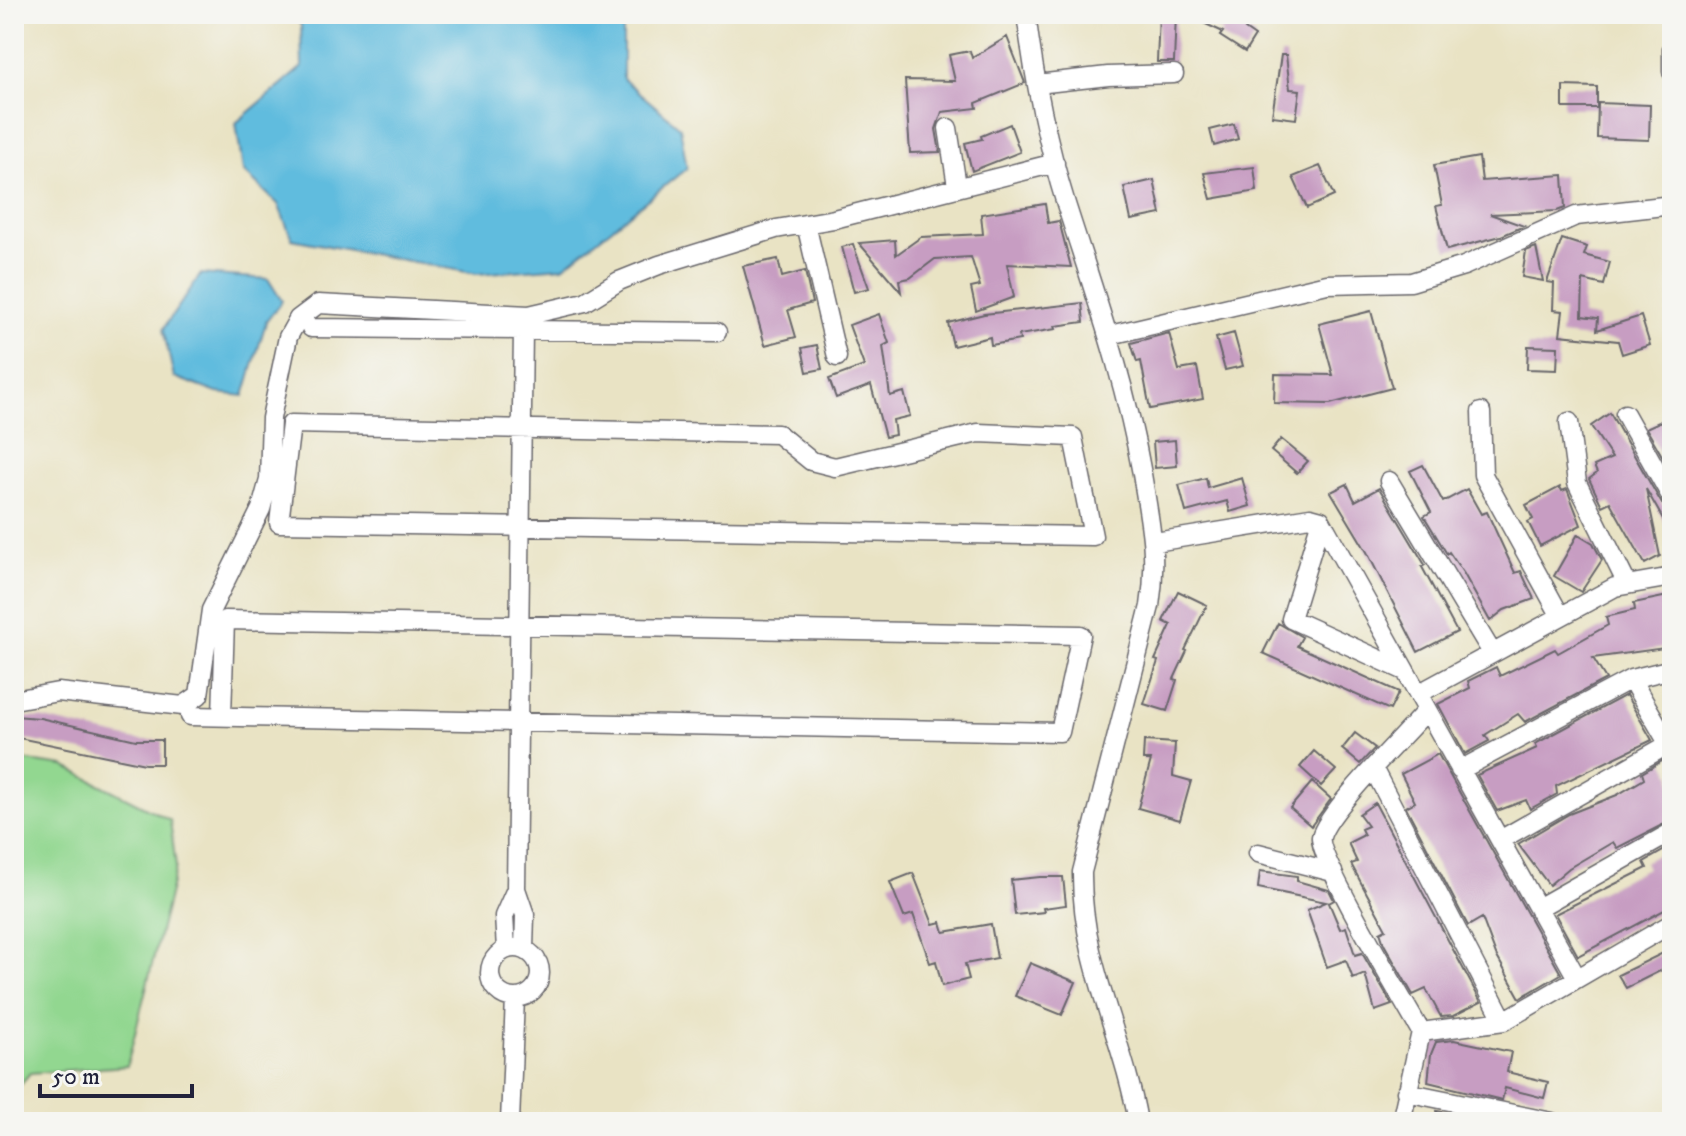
<svg xmlns="http://www.w3.org/2000/svg" width="1686" height="1136" font-family="'IM FELL DW Pica',serif">
<style>
.green{fill:#92d790;stroke:#5a7c66;stroke-width:2}
.water{fill:#60bcde;stroke:#416f8c;stroke-width:2}
.building{fill:#c79dc2}
.lines{fill:none;stroke-linecap:round;stroke-linejoin:round}
.street-casing{stroke:#68666b;stroke-width:21}
.street{stroke:#fff;stroke-width:18}
</style>
<rect width="100%" height="100%" fill="#f6f6f2"/>
<filter id="ink" filterUnits="userSpaceOnUse"><feTurbulence type="fractalNoise" baseFrequency=".0125" numOctaves="2"/><feDisplacementMap in="SourceGraphic" scale="16" xChannelSelector="R" yChannelSelector="G"/><feConvolveMatrix kernelMatrix="1 2 1 2 8 2 1 2 1" color-interpolation-filters="sRGB"/></filter>
<filter id="wash" filterUnits="userSpaceOnUse"><feTurbulence type="fractalNoise" baseFrequency=".006" numOctaves="4" result="noise"/><feDisplacementMap in="SourceGraphic" scale="32" xChannelSelector="R" yChannelSelector="G"/><feGaussianBlur stdDeviation="1.8" result="paint"/><feColorMatrix in="noise" values="0 0 0 0 0 0 0 0 0 0 0 0 0 0 0 0 0 1.4 0 .05"/><feComposite in="paint" operator="in"/></filter>
<g filter="url(#wash)">
<rect width="100%" height="100%" fill="#e9e3c4"/>
<path class="green" d="M14,759L64,766L170,820L176,867L127,1066L30,1073L14,1092Z"/>
<path class="water" d="M290,14H629L623,27V79L680,127L687,168L563,267L477,274L292,239L278,204L243,171L236,123L302,67L301,25Z
M201,274L268,279L282,301L266,322L244,396L217,393L174,377L163,329Z"/>
<g id="blocks">
<path class="building" d="M1159,14H1176L1174,62H1157Z
M1184,14H1254L1245,29L1255,36L1245,52L1220,36L1223,32Z
M1007,37L1025,83L976,103L977,108L942,112L936,129L940,152L910,153L905,80L955,81L949,55L970,51L972,58Z
M1281,55H1286L1290,89L1300,90L1296,119L1272,116Z
M1563,86L1597,87V108H1563Z
M1598,103L1650,105L1649,140L1597,138Z
M1010,124L1020,152L972,171L965,143L982,139L981,136Z
M1234,124L1238,139L1214,146L1210,130Z
M1479,157L1482,181L1563,175L1565,208L1557,211L1490,214L1524,226L1501,236L1447,250L1436,206L1442,205L1434,165Z
M1320,166L1334,196L1307,208L1293,177Z
M1254,167L1257,191L1211,199L1204,173Z
M1154,180L1161,214L1131,220L1124,187Z
M1045,204L1048,223L1059,221L1071,267L1007,264L1014,297L976,311L971,288L980,286L971,257L935,259L910,278L899,280L901,292L859,243L895,240L896,255L921,237L983,234L981,214Z
M1562,239L1587,247L1584,255L1610,262L1604,285L1583,280L1582,316L1598,318L1597,330L1641,316L1650,345L1622,354L1618,341L1560,335L1563,311L1553,310L1554,283L1547,282Z
M853,244L869,288L854,292L842,247Z
M1536,247L1543,281L1522,277L1526,251Z
M778,259L782,277L805,271L812,303L788,310L796,337L765,345L743,266Z
M1082,303L1084,322L1055,326L1056,329L1019,335L1020,340L991,345L990,337L953,346L948,323L984,314Z
M1371,311L1392,388L1330,404L1274,403L1275,374L1333,375L1319,324Z
M879,314L889,343L883,346L890,396L904,392L910,416L893,420L895,435L885,437L871,385L836,398L829,379L864,366L849,325Z
M1169,333L1179,370L1197,367L1203,399L1150,409L1141,361L1137,362L1131,343Z
M1234,333L1243,366L1225,370L1216,338Z
M817,345L822,369L807,372L802,348Z
M1528,346L1558,347L1557,370L1527,369Z
M1610,413L1662,504L1672,510V535L1646,489L1660,556L1645,564L1610,502L1602,506L1589,479L1597,473L1594,466L1612,458L1591,426Z
M1672,416V473L1646,428Z
M1281,439L1308,461L1297,473L1271,451Z
M1175,440L1177,466L1155,468L1153,442Z
M1423,465L1443,502L1467,489L1481,514L1487,512L1515,573L1521,571L1534,599L1504,610L1490,621L1464,574L1449,552L1447,554L1424,516L1431,512L1410,471Z
M1206,478L1208,488L1242,478L1250,506L1230,512L1227,501L1186,512L1179,485Z
M1347,484L1355,501L1379,488L1425,565L1422,567L1457,632L1418,652L1367,552L1331,492Z
M1560,487L1562,491L1567,489L1581,525L1540,546L1528,522L1533,519L1526,505Z
M1578,534L1593,543L1602,560L1581,592L1554,576Z
M1178,591L1207,605L1185,650L1187,651L1174,679L1177,680L1167,711L1144,704L1158,661L1155,660L1171,625L1163,621Z
M1668,596L1672,647L1593,658L1606,679L1525,722L1518,714L1485,735L1489,741L1465,754L1438,704L1470,688L1468,681L1496,667L1500,676L1555,649L1558,653L1608,625L1606,617L1635,610L1634,603Z
M1278,623L1302,637L1297,646L1399,692L1390,710L1263,653Z
M1626,695L1652,740L1556,786L1557,794L1530,809L1526,800L1497,811L1477,775L1537,748L1535,744Z
M14,716L40,718L136,740H162V764H145L14,737Z
M1355,733L1375,748L1360,764L1342,749Z
M1144,741L1175,743L1173,776L1191,781L1180,820L1138,808L1151,760H1143Z
M1314,751L1336,770L1321,786L1300,767Z
M1438,754L1561,974L1520,998L1496,955L1482,918L1468,926L1406,807L1415,802L1401,774Z
M1664,760L1672,776V820L1617,848L1613,842L1569,868L1549,885L1518,844L1569,814L1617,795L1644,779L1642,773Z
M1312,782L1331,799L1311,826L1290,808Z
M1375,803L1481,1002L1453,1016L1441,1017L1426,989L1413,995L1384,944L1380,932L1386,929L1351,864L1357,862L1348,843L1364,835L1361,829L1368,826L1359,814Z
M1672,846V906L1578,956L1555,914L1647,868L1644,862Z
M1260,871L1297,876V881L1329,890L1334,900L1329,903L1340,929L1346,927L1355,955L1362,953L1392,1005L1375,1011L1365,974L1353,979L1346,960L1327,967L1307,910L1326,902L1258,888Z
M913,873L933,924L941,922L944,932L991,924L997,958L965,964L969,979L942,986L936,961L930,963L913,914L904,917L890,882Z
M1040,877H1063L1066,905L1043,908L1044,912L1015,915L1011,880Z
M1665,952L1672,965L1626,988L1618,975Z
M1030,963L1076,982L1062,1015L1015,996Z
M1454,1040L1511,1052L1507,1072L1548,1082L1544,1098L1505,1088L1502,1100L1428,1082L1431,1054L1436,1042Z
M1437,1111L1492,1122H1437Z"/>
</g>
</g>
<g filter="url(#ink)">
<use href="#blocks" fill-opacity="0" stroke="#68666b" stroke-width="2"/>
<g class="lines">
<g class="street-casing">
<path id="street" d="M1026,14C1034,77 1047,143 1066,204C1095,295 1125,379 1142,474C1150,522 1158,556 1150,606L1082,872C1081,963 1123,1035 1138,1122
M1672,48V72
M1037,84L1108,76L1174,74
M948,128L957,186
M806,224L837,357
M311,328L717,332
M523,330L516,889L525,915L524,949
M1110,335L1327,284L1411,282L1464,266L1576,216L1672,205
M1481,412L1483,475L1560,615
M1625,414L1672,498
M1569,422L1577,483L1627,584
M291,424L778,434L811,461L835,467L978,433L1073,437L1093,536L279,523Z
M1389,481L1491,651
M1321,520L1291,619L1405,671
M1155,542L1310,517L1321,520L1577,978
M1631,679L1672,750
M1418,694L1615,587L1672,577
M14,700L58,692L183,706L199,695L211,610L261,509L269,480L271,418L288,337L298,319L318,304L529,315L585,302L619,281L659,265L776,229L834,219L1055,163
M190,716L1060,732L1081,635L225,620L222,716
M1374,770L1504,1021
M1460,770L1631,679L1672,669
M1500,840L1669,744
M1258,853L1333,872
M1538,908L1672,832
M490 973a25 25 0 1 1 50 0a25 25 0 1 1-50 0Z
M506,949L504,916L516,889
M1421,1032L1504,1021L1669,925
M1406,1092L1552,1122
M510,1122L515,998
M1401,1122L1421,1032C1406,1005 1317,857 1321,837C1327,811 1405,735 1426,711"/>
</g>
<use href="#street" class="street"/>
</g>
</g>
<rect width="1686" height="1136" fill="none" stroke="#f6f6f2" stroke-width="48"/>
<path d="M40 1084v12h152v-12" fill="none" stroke="#22223b" stroke-width="4"/>
<text x="52" y="1084" font-size="24" fill="#22223b" stroke="#f6f6f2" stroke-width="6" paint-order="stroke">50 m</text>
</svg>
